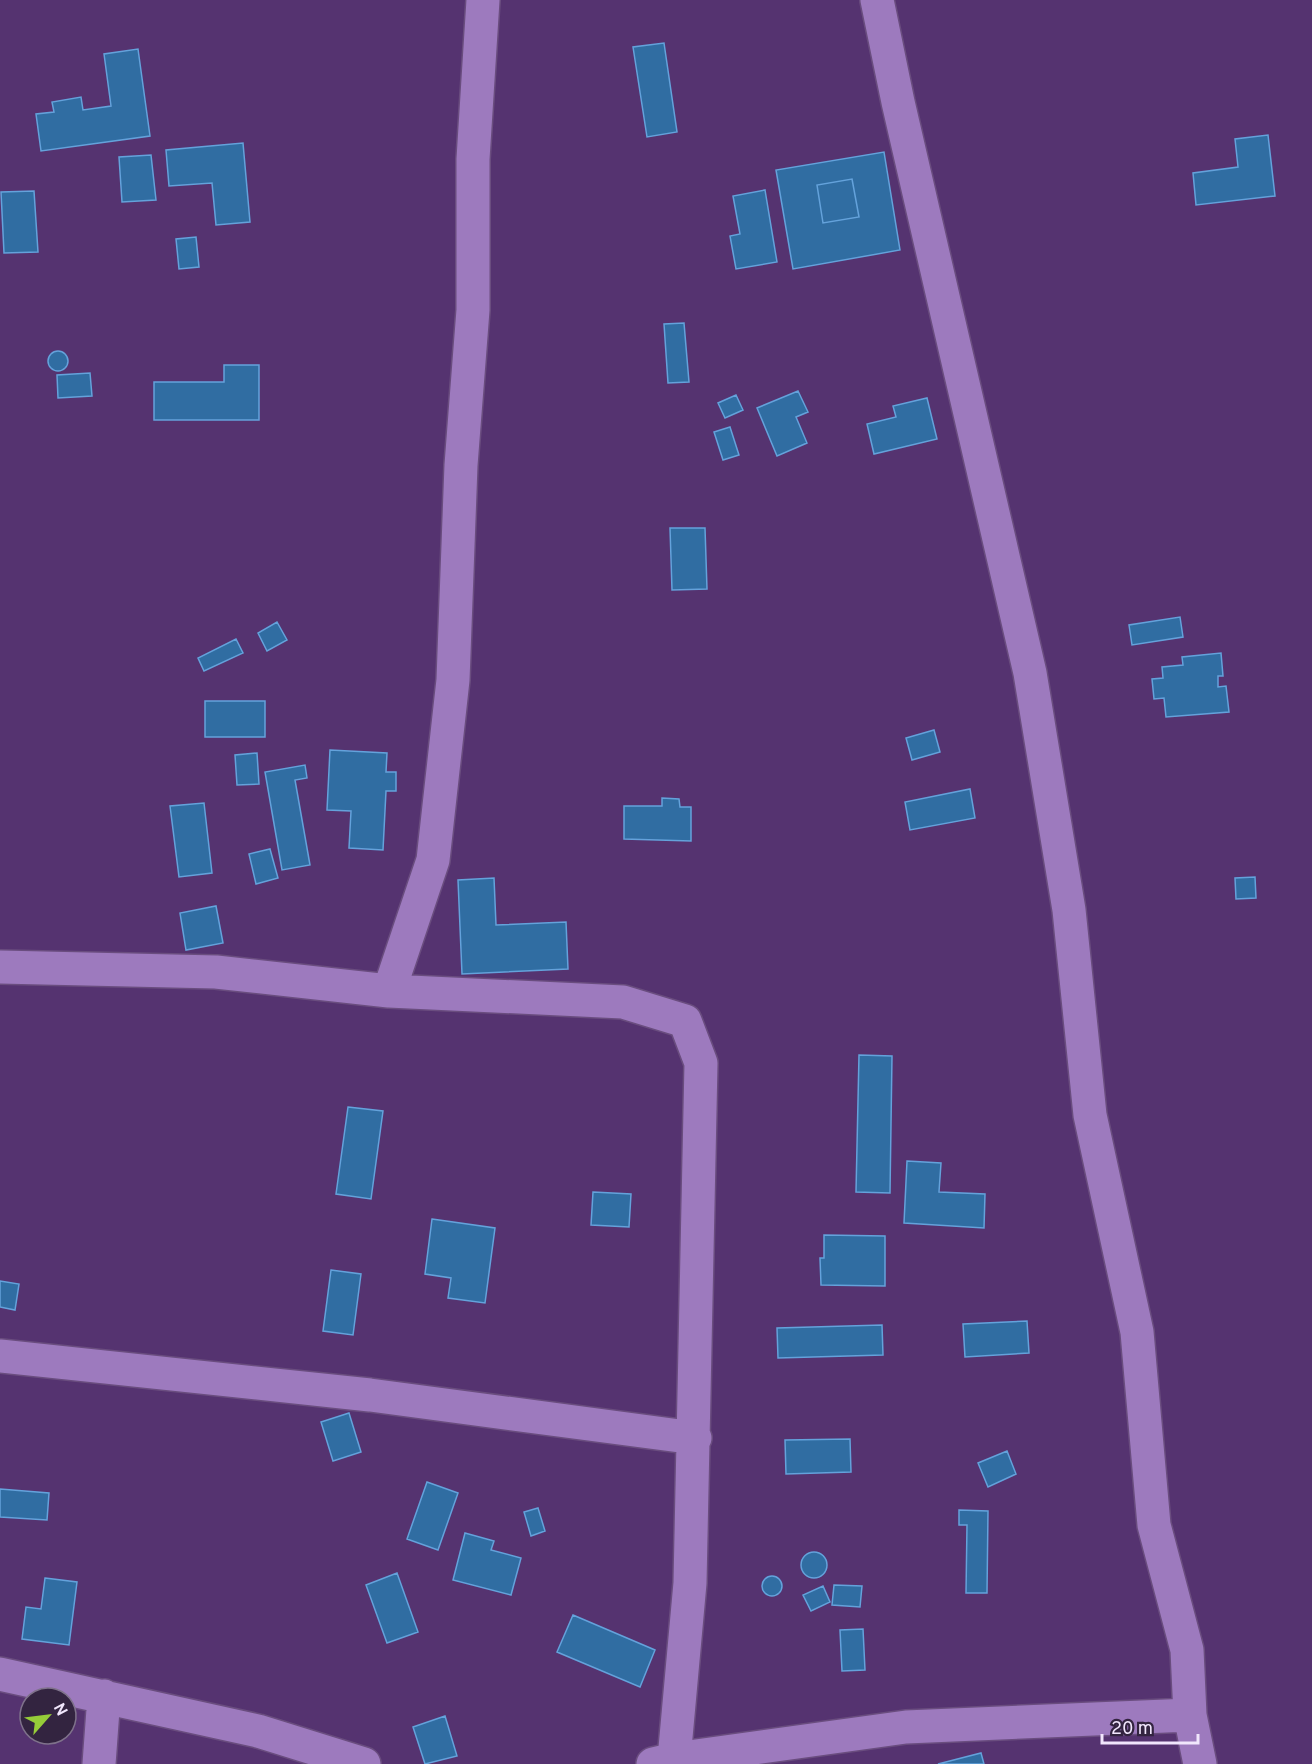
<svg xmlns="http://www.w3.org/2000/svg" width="1312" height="1764" font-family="Overpass,sans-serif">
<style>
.building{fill:#306da2;stroke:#64a2db;stroke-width:1.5;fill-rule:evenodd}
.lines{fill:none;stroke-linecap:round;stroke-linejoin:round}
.minor-casing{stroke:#6a4d7f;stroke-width:36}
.minor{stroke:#9d7abe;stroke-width:33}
</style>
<rect width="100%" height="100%" fill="#553370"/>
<path class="building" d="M664,43L677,132L647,137L633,47Z
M138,49L150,136L41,151L36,114L54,112L52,102L81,97L83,110L111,106L104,54Z
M1268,135L1275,196L1196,205L1193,173L1238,167L1235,139Z
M243,143L250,222L216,225L212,183L169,186L166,150Z
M884,152L900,250L793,269L776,170ZM852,179L859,217L823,223L817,185Z
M151,155L156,200L122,202L119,157Z
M852,179L859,217L823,223L817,185Z
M765,190L777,262L736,269L730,236L740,234L733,196Z
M34,191L38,252L4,253L1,192Z
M196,237L199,267L179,269L176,239Z
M684,323L689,382L668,383L664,324Z
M48 361a10 10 0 1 1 20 0a10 10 0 1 1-20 0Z
M224,365H259V420H154V382H224Z
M90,373L92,396L58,398L57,375Z
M798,391L808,412L796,417L807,443L777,456L757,408Z
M736,395L743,410L725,418L718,403Z
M927,398L937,439L874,454L867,424L896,417L893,406Z
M730,427L739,455L723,460L714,432Z
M670,528H705L707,589L672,590Z
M1180,617L1183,637L1132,645L1129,625Z
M277,622L287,640L267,651L258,633Z
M236,639L243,653L204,671L198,658Z
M1221,653L1223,676H1218V687L1226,686L1229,712L1166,717L1164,698L1154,699L1152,679L1163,678L1162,667L1183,665L1182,657Z
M205,701H265V737H205Z
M934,730L940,752L912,760L906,738Z
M330,750L387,753L386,772H396V791H386L383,850L349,848L351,811L327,810Z
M257,753L259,784L237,785L235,755Z
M305,765L307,778L295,780L310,865L282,870L265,772Z
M970,789L975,818L910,830L905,802Z
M662,798L679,799L680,807H691V841L624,839V806H662Z
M204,803L212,873L179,877L170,806Z
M270,849L278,878L256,884L249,854Z
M1255,877L1256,898L1236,899L1235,878Z
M494,878L496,925L566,922L568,969L462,974L458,880Z
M216,906L223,943L186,950L180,913Z
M859,1055L892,1056L890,1193L856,1192Z
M348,1107L383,1111L371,1199L336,1194Z
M907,1161L941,1163L939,1192L985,1194L984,1228L904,1223Z
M593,1192L631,1194L629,1227L591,1225Z
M432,1219L495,1228L485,1303L448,1298L451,1278L425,1274Z
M824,1235L885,1236V1286L821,1285L820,1258H824Z
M331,1270L361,1274L353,1335L323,1331Z
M0,1281L19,1284L15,1310L0,1307Z
M1027,1321L1029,1353L965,1357L963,1324Z
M882,1325L883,1355L778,1358L777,1328Z
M349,1413L361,1452L333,1461L321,1422Z
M850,1439L851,1472L786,1474L785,1440Z
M1007,1451L1016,1474L988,1487L978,1463Z
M427,1482L458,1493L438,1550L407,1539Z
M0,1489L49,1493L47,1520L0,1517Z
M538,1508L545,1531L531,1536L524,1512Z
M959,1510L988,1511L987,1593H966L967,1525H959Z
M465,1533L494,1541L491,1550L521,1558L511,1595L453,1580Z
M801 1565a13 13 0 1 1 26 0a13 13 0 1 1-26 0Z
M397,1573L418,1632L387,1643L366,1585Z
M762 1586a10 10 0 1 1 20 0a10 10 0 1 1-20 0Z
M45,1578L77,1582L69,1645L22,1639L26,1607L41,1609Z
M834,1585L862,1586L860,1607L832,1605Z
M823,1586L830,1602L811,1611L803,1595Z
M573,1615L655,1650L640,1687L557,1652Z
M863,1629L865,1670L842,1671L840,1630Z
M445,1716L457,1756L425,1764L413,1727Z
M981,1753L984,1764H938Z"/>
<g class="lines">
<g class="minor-casing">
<path id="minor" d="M877,0L898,102L1030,673L1069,910L1090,1115L1137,1332L1154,1525L1187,1650L1190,1715L1200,1764
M0,967L216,972L389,991L623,1002L685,1021L701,1063L690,1583L674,1759
M389,991L433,860L453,680L461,465L473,310V159L483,0
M0,1356L370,1395L695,1438
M0,1674L258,1731L364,1764
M99,1764L104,1696
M653,1764L674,1759L906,1727L1190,1715"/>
</g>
<use href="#minor" class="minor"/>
</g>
<g transform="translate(48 1716) rotate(62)"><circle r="28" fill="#332440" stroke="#7f728b" stroke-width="1.5"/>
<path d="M0-4.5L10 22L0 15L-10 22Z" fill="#96cc39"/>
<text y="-9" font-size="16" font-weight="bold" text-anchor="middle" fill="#f1e6fc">N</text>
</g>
<path d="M1102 1734v9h96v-9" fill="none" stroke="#f1e6fc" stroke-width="3"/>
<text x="1111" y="1734" font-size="18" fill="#f1e6fc" stroke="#332440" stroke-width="4.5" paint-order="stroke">20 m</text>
</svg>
